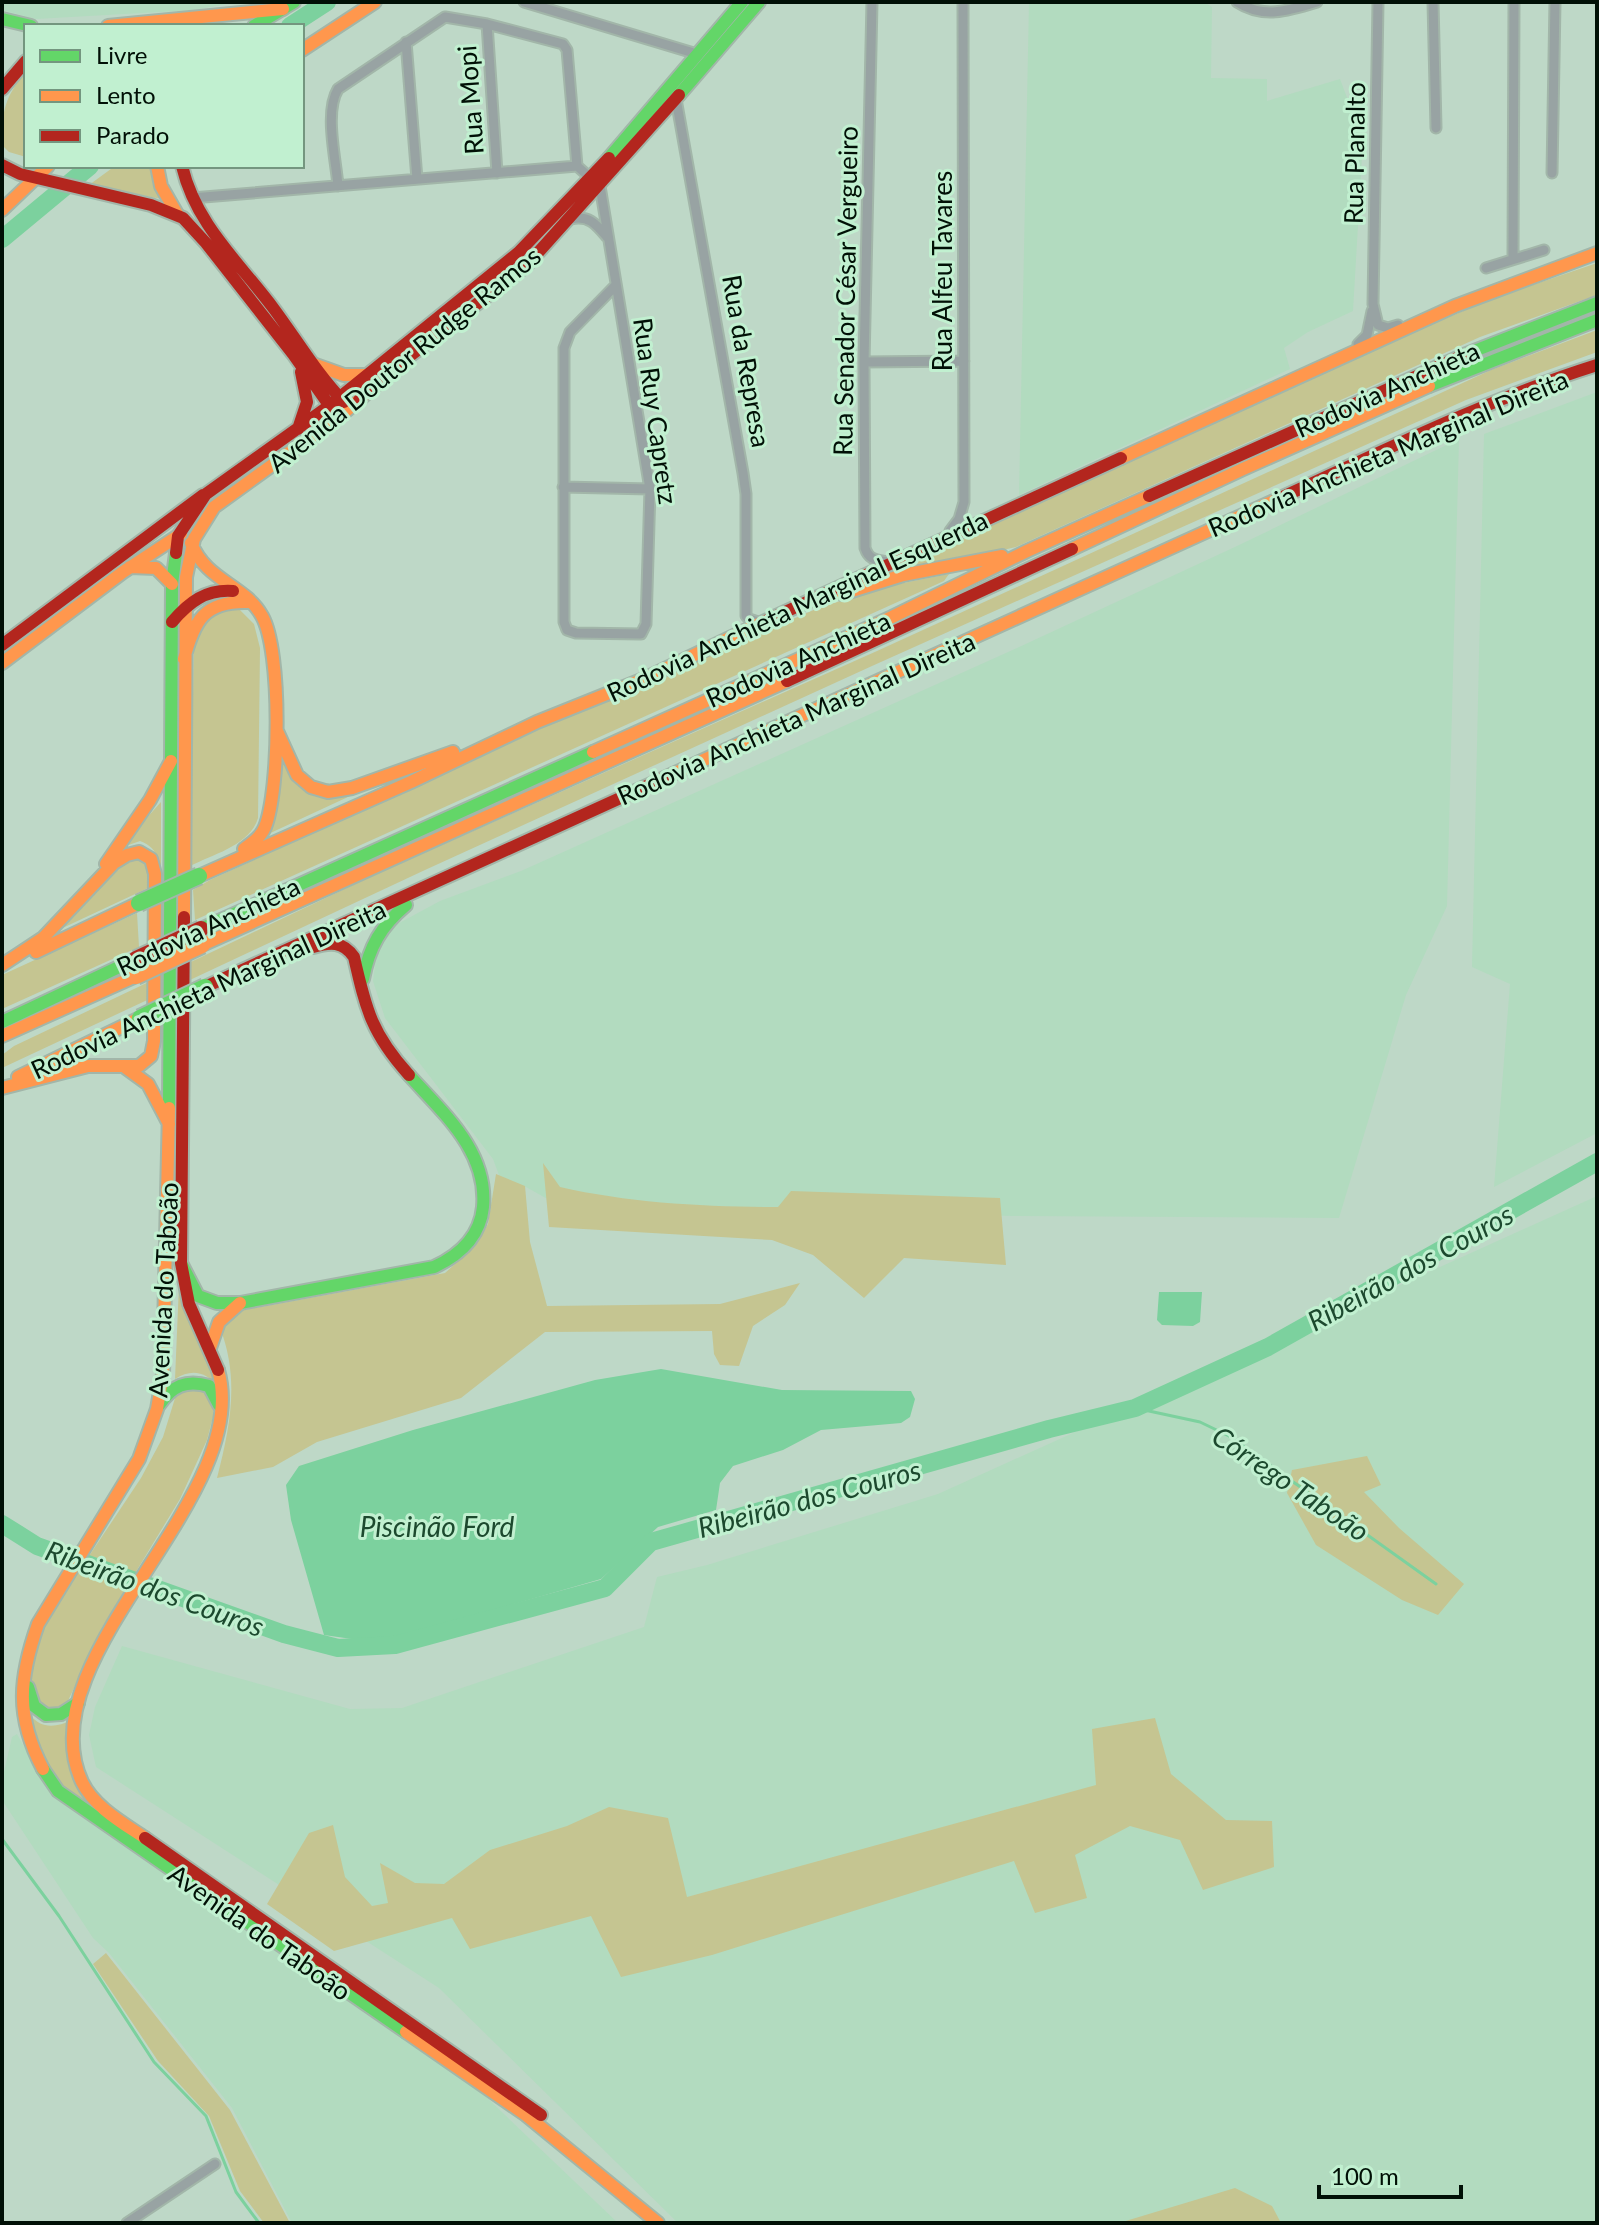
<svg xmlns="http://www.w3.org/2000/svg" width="1599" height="2225" font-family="Lato,sans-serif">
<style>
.built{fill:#b2dbbf}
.green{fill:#c5c591}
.water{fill:#7cd19e}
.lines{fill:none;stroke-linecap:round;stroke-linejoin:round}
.stream{stroke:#7cd19e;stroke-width:3}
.river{stroke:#7cd19e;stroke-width:18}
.street-casing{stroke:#a2b6a9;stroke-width:13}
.fast-casing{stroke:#a2b6a9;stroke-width:16}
.slow-casing{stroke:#a2b6a9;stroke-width:16}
.jam-casing{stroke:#a2b6a9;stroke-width:16}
.street{stroke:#98a3a3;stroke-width:9}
.fast{stroke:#63d668;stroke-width:12}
.slow{stroke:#ff974d;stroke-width:12}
.jam{stroke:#b3261e;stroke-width:12}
.fast-bridge-casing{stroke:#a2b6a9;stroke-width:20;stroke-linecap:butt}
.slow-bridge-casing{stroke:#a2b6a9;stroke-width:20;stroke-linecap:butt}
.jam-bridge-casing{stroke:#a2b6a9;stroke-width:20;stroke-linecap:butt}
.fast-bridge{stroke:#63d668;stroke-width:16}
.slow-bridge{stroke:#ff974d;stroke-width:16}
.jam-bridge{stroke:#b3261e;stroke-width:16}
.labels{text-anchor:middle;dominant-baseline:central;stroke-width:6;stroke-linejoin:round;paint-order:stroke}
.street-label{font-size:26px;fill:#011006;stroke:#c1f0d0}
.water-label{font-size:28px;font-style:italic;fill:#1c492e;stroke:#c1f0d0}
</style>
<rect width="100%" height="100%" fill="#bed8c7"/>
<path class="built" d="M2,2H237L195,10L36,19L2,10Z
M1029,2H1204L1212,7L1211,78L1267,79V101L1340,79L1363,140L1353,311L1308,332L1284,348L1290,369L1019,495Z
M1597,392V1133L1494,1187L1510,984L1472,967L1484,434Z
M1459,439L1447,906L1406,995L1339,1218L1012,1216L551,1201L526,1187L503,1186L493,1159L385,1018L373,981L377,949L390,928L440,901L521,871L1017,648L1237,546Z
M1597,1196V2223H678L439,1988L96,1767L89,1735L95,1707L122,1646L350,1709L402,1708L644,1627L657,1577L707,1565L938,1494Z
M17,1734L45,1784L61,1802L461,2073L618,2223H292L232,2108L109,1953L93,1938L2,1800V1781L12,1737Z"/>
<path class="green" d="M26,71V157L9,152L2,145C2,110 4,99 26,71Z
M115,166H153L162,199L89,185Z
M1597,263V295L1480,337L1016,547L863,582L1428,326L1489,300Z
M1597,330V352L1466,400L872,666L425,870L2,1068V1055L14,1046L370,877L877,651L1491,370Z
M949,574L944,581L195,920L193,890L210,880L570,715L816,609L883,587Z
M239,609L254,624L260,648L258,818C250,845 214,854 190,866L194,640L214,610Z
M279,755L291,777L363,790L264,836Z
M161,802V883C159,864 161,849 140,841L120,848Z
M133,857L147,864L148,888L54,932L76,908Z
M137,913L139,947L2,1009V975Z
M543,1163L560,1187C630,1203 706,1207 778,1207L791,1191L1000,1198L1006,1265L904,1258L864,1298L813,1255L772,1240L549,1227Z
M496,1174L525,1186L530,1242L547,1306L720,1304L800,1283L785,1305L753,1326L739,1366L720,1365L714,1354L712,1331L545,1332L461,1398L317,1442L273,1467L217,1478C230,1427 240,1379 220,1328L239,1311L445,1273L476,1245L488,1224Z
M179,1285L219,1387C206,1372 192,1368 175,1379Z
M203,1389L213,1405V1417L207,1440L180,1499L103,1626L67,1703L52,1712L36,1702L29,1678L32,1654L49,1616L141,1478L163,1437L176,1395L181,1390Z
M1367,1456L1381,1485L1364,1492L1399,1528L1464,1584L1438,1615L1402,1600L1316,1545L1287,1493L1292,1470Z
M29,1714C41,1729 55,1728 72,1720L78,1786L90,1810L68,1794L39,1755Z
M1155,1718L1171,1774L1226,1820L1272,1821L1274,1867L1203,1890L1180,1840L1130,1826L1075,1855L1087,1898L1035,1913L1014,1861L712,1955L621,1977L591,1916L470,1949L452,1918L334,1951L267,1904L309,1833L333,1825L345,1877L372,1906L388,1903L380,1863L415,1883L444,1884L490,1850L567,1826L609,1807L668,1818L687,1897L1096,1785L1092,1729Z
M106,1953L230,2110L290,2223H264L240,2191L209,2116L158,2061L93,1964Z
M1235,2188L1272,2206L1281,2223H1119Z"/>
<path class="water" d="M1159,1292H1202L1200,1322L1193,1326L1162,1325L1157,1320Z
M661,1369L782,1390L911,1391L915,1399L910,1417L901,1423L821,1430L783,1450L733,1466L720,1483L716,1510L658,1527L601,1579L403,1636L359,1640L324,1635L291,1520L286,1485L299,1466L413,1430L595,1380Z"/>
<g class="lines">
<path class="stream" d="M1135,1408L1200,1422L1229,1436L1436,1584
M2,1839L59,1916L154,2062L206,2116L236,2192L259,2223"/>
<path class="river" d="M290,26L327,2
M2,239L90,166
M2,1524L37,1546L284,1634L338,1648L395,1645L605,1588L651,1542L1049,1429L1135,1408L1268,1347L1597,1162"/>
<g class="street-casing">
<path id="street" d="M524,2L697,54
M872,2L864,362L865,548C869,560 876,560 887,562
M1237,2C1263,19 1288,11 1317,2
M1378,2L1373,304L1378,325L1388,328L1398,325
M1433,2L1436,128
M487,24L497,173
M406,42L417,179
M676,99L743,473L746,494V616L749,619L758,622
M1552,173L1555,2
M338,186C336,159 324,112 338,89L445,17L487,24L563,44L567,50L577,166
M600,186L650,489L646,624L641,634L576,633L567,630L564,622V348L570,332L615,286
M192,198L577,166L586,174L589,182
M571,219C589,215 596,224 607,237
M1513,258L1514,2
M1486,268L1544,250
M1358,344L1367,335L1372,311
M864,362L964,361
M563,487L650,489
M950,531L959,519L964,502L963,2
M127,2223L215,2164"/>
</g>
<g class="fast-casing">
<path id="fast" d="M2,19L31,26
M254,26L294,2
M679,95L759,2
M609,158L742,2
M1464,355L1597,303
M1429,386L1597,320
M201,929L593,752
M363,979C369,947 381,926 406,905
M2,1022L136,959
M169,1108L172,584L176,553
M181,1263L198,1296L217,1303H240L434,1267C460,1255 480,1237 483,1207C488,1151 443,1113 409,1075
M159,1405C172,1386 186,1379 209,1386L219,1405
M28,1687L34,1706L46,1715L61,1714L78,1703
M43,1769L58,1791L406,2032"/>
</g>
<g class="slow-casing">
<path id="slow" d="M108,26L283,9
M302,50L375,2
M157,166L161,186L177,214
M2,210L48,166
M313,364L344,375H366
M1121,458L1455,306L1597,253
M191,543C206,581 245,585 262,616C282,651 280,790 265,827C261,837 252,843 244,849
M1072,549L1243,469L1429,386
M130,567L156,568L172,584
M842,594L903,575L1002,556
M184,659C194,621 204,601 247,602
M2,663L123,572L181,534
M277,731L297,775L311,787L328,792L352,788L453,752
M593,752L892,617L1027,551L1149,496
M673,774L1276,500
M106,864L150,800L171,761
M199,876L411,782L537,722L644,679L761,623
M184,917L186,577L194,539L214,507L339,417L359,400
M202,945L787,681
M36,952L139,903
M2,965L43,938L114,863L127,855L139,852L151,859L155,874L154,1041L151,1056L139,1066H88L2,1088
M2,1036L136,976
M126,1068L148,1084L169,1124
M18,1077L140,1018
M210,1348L219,1322L240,1303
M43,1769C15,1716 19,1678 38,1624L139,1459L157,1409L163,1374L169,1108
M145,1838C123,1823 94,1807 82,1782C24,1657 255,1498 218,1370
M406,2032L526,2115L658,2223"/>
</g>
<g class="jam-casing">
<path id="jam" d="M2,89L26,61
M2,165L20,174L151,205L183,218L206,243L293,354L334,412
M182,166C196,225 239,262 274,309C297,340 317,374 344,402
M359,400L406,359L527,265L679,95
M298,429L307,402L301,372
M1149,496L1464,355
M1276,500C1381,452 1486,400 1597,365
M176,553L178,536L206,494L329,406L519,252L609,158
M172,622C189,602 206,589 233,591
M761,623L1121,458
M2,645L203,495
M787,681L1072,549
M184,917L181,1263L189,1304L218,1370
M313,947C330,942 343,941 354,957C366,1010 372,1034 409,1075
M205,987L673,774
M145,1838L541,2115"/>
</g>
<use href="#street" class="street"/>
<use href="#fast" class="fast"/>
<use href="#slow" class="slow"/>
<use href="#jam" class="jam"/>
<g class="fast-bridge-casing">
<path id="fast-bridge" d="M139,903L199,876
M140,1018L205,987"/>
</g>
<g class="slow-bridge-casing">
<path id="slow-bridge" d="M136,976L202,945"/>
</g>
<g class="jam-bridge-casing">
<path id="jam-bridge" d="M136,959L201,929"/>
</g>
<use href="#fast-bridge" class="fast-bridge"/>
<use href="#slow-bridge" class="slow-bridge"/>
<use href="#jam-bridge" class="jam-bridge"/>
</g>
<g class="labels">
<g class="street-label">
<text transform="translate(470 100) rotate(-94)">Rua Mopi</text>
<text transform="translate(1354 153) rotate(-89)">Rua Planalto</text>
<text transform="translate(942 271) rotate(-90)">Rua Alfeu Tavares</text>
<text transform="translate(845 291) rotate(-89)">Rua Senador César Vergueiro</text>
<text transform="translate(404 359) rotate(-39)">Avenida Doutor Rudge Ramos</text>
<text transform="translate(747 361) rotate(80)">Rua da Represa</text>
<text transform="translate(1387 389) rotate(-24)">Rodovia Anchieta</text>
<text transform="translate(656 411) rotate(82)">Rua Ruy Capretz</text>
<text transform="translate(1388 453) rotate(-23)">Rodovia Anchieta Marginal Direita</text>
<text transform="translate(797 606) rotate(-25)">Rodovia Anchieta Marginal Esquerda</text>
<text transform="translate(798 659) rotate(-24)">Rodovia Anchieta</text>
<text transform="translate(796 718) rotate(-24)">Rodovia Anchieta Marginal Direita</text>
<text transform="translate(208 926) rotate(-25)">Rodovia Anchieta</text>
<text transform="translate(208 989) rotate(-25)">Rodovia Anchieta Marginal Direita</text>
<text transform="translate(163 1290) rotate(-87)">Avenida do Taboão</text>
<text transform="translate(260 1932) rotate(35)">Avenida do Taboão</text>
</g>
<g class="water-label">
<text transform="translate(1410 1267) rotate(-29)">Ribeirão dos Couros</text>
<text transform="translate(1291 1483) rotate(34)">Córrego Taboão</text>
<text transform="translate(809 1498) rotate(-15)">Ribeirão dos Couros</text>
<text x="437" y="1526">Piscinão Ford</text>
<text transform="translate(155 1588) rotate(20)">Ribeirão dos Couros</text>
</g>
</g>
<rect width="1599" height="2225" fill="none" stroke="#011006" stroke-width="8"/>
<rect x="24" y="24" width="280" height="144" fill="#c1f0d0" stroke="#74967f" stroke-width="2"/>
<rect x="40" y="50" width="40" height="12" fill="#63d668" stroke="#74967f" stroke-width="2"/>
<text x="96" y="64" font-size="24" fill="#011006">Livre</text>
<rect x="40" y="90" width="40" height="12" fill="#ff974d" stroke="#74967f" stroke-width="2"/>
<text x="96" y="104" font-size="24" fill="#011006">Lento</text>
<rect x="40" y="130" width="40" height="12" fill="#b3261e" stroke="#74967f" stroke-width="2"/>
<text x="96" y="144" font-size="24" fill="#011006">Parado</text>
<path d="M1319 2185v12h142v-12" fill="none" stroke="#011006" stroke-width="4"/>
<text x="1331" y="2185" font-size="24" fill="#011006" stroke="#c1f0d0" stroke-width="6" paint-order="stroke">100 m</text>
</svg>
